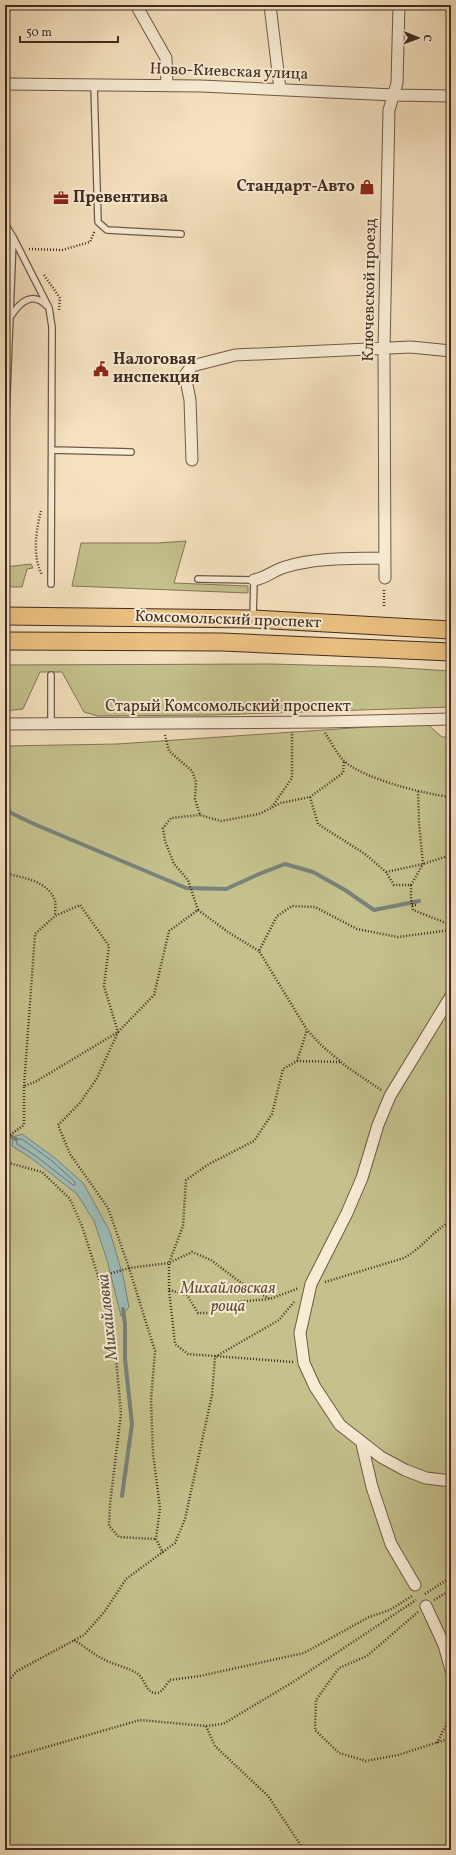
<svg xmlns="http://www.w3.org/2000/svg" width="456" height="1855" font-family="Vollkorn,serif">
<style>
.green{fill:#c4c18d;stroke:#837656}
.water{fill:#9dbcb8;stroke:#79827b}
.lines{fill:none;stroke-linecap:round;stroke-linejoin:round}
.shore{stroke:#70746c;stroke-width:1}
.stream{stroke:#79827b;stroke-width:4}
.lane-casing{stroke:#6f5847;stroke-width:8}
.street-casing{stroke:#6f5847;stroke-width:13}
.primary-casing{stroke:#422b1f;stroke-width:19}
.path{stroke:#422b1f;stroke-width:2.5;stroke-dasharray:1 2;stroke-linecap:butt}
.lane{stroke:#f8ecd5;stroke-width:5.5}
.street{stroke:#f8ecd5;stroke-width:11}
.primary{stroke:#eac080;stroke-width:17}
.labels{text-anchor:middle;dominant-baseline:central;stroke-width:4;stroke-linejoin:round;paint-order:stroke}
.street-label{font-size:16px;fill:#422b1f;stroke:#f8ecd5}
.poi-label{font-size:16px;font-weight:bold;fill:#422b1f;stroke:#f8ecd5;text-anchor:start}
.park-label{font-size:16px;font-style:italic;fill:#62503a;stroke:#f8ecd5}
.water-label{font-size:17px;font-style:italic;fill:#594f45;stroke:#f8ecd5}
</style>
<rect width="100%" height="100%" fill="#f5e1bf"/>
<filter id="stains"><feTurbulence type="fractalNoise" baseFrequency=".005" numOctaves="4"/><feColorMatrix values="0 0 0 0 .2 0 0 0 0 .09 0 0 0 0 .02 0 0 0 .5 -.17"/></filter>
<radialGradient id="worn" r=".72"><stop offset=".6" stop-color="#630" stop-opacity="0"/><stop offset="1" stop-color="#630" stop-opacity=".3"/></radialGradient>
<path class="green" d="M186,541L174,583L248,586V593L72,586L81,543H158Z
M31,564L33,568L27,569L22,587H5V567Z
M270,664L387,667L451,671V707L212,715L98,716L84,712L62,672H40L23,709L5,711V665Z
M426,723L442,737H451V1850H5V746L117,744Z"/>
<path class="water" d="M22,1134L55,1158L84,1184L110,1232L123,1276L129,1307L121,1316L107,1260L94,1221L77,1194L31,1158L12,1146L13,1137Z"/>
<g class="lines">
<path class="shore" d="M17,1139H22L52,1161L75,1182V1185H73L33,1154L17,1144Z"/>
<path class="stream" d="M5,810L34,824L186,888L226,889L259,874L285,864L313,872L345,890L374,910L419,901
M5,1133L16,1139
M122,1496L132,1424L125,1359V1324L123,1309"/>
<g class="lane-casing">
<path id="lane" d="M94,85L98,222L107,230L181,234
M5,224L13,237L44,298L49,308L52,327L51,584
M11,316C20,302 32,291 47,306
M5,444L13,239
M52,450L131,452
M198,579L254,580L253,618
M51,723V675"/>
</g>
<g class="street-casing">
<path id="street" d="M136,5L166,58L167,85
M270,5L280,89
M5,84L201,86L394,95L451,96
M192,460L190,400L185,375L192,366L235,355L411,347L451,351
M385,578L384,349L389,110L397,83L399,5
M254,580C266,578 274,570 285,567C318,557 351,559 384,558
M5,724L325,722L451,719
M451,996L390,1096L378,1125L362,1178L347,1213L311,1284L300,1333L304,1363L315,1387L340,1425L381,1457L405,1470L426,1478L451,1481
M362,1444L372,1487L391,1544L415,1585
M426,1606L444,1645L451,1670"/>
</g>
<g class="primary-casing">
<path id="primary" d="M5,616L253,619L451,630
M5,641L222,642L451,652"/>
</g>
<path class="path" d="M29,249L62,250L90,242L95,230
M44,275L60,298L59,310
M41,511C36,530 32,556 42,575
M384,606V588
M325,733C331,742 337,754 344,761C364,779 424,794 451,797
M165,735L169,751L192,771L196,782L195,799L200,815L221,821L259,814L281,803L310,797L343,773L344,761
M310,797L318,824L365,854L386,872L394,885H411V899L413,910L451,925
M272,807L292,778V732
M386,872L423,864L451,855
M5,873C22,878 48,880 55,901C56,905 55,912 55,916
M411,885L423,864L419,823L418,790
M412,905H417
M198,910L188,880L174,864L165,841L163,828L171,818L200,815
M297,1061L341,1062
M24,1086L35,934L55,916L80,905L109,946L104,986L118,1032L97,1078L80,1103L58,1125L70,1154L108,1208L129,1268L99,1277
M381,1090L347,1067L321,1045L307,1030L259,951L277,916L292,906L315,907L357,929L398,937L451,930
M5,1149L10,1135L24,1125V1086L35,1082L118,1032L154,995L169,931L198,910L228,932L259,951
M5,1162L42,1172L70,1199L82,1226L109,1310L115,1347L121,1414L110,1504L109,1526L119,1537L156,1539
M325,1282L404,1258C422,1248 433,1231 451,1221
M169,1290L187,1295L198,1313H212L214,1304L269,1299
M293,1362L188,1354L175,1344L169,1290V1263L183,1226L186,1180L209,1164L254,1141L272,1114L283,1069L297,1061L307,1030
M163,1553L156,1539L160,1508L153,1454L151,1400L155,1351L129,1268L169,1263L192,1252L211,1260L240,1282L270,1299L299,1288
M425,1594L451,1577
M434,1600L451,1590
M418,1612L367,1656L339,1668L316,1700L315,1730L339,1753L366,1761L398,1755L451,1738
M74,1640C84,1646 93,1654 103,1659C114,1665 128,1667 138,1674C145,1679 146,1694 157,1693C162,1693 167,1683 170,1680L200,1676L304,1653L369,1617L390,1610L412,1596
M5,1685L17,1671L84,1635L105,1611L126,1579L175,1543L185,1519L212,1395L215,1357L279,1320L294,1302
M206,1726L215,1746L268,1796L304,1850
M437,1743L451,1715
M5,1759L140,1720L206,1726L223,1724L293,1682L416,1600"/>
<use href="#lane" class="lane"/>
<use href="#street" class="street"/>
<use href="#primary" class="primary"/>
</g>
<defs>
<g id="shop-bare" transform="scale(1.2)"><path d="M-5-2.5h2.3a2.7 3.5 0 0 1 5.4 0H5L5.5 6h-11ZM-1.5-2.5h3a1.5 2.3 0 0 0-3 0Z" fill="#8f2418" stroke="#f8ecd5" stroke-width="2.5" paint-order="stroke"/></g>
<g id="office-bare" transform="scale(1.2)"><path d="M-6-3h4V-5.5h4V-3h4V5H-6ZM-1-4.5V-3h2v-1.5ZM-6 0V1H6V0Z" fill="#8f2418" stroke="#f8ecd5" stroke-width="2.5" paint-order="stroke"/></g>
<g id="civic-bare" transform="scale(1.2)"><path d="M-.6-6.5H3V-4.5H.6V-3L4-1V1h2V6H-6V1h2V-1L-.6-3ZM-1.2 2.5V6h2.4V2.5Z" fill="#8f2418" stroke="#f8ecd5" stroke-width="2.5" paint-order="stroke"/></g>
</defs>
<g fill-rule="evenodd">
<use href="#shop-bare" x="367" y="187"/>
<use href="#office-bare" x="61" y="198"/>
<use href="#civic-bare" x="101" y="369"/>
</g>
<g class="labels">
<g class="street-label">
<text transform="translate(229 72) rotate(2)">Ново-Киевская улица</text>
<text transform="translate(370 290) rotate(-89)">Ключевской проезд</text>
<text transform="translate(228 620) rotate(2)">Комсомольский проспект</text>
<text x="228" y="707">Старый Комсомольский проспект</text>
</g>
<g class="poi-label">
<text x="355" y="187" text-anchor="end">Стандарт-Авто</text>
<text x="73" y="198">Превентива</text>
<text x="113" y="360">Налоговая<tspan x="113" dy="18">инспекция</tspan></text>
</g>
<g class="park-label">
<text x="228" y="1289">Михайловская<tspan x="228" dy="18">роща</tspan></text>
</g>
<g class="water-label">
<text transform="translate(108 1317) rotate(-96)">Михайловка</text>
</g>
</g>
<rect width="456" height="1855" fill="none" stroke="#f5e1bf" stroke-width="20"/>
<rect x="6" y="6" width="444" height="1843" fill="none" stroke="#422b1f" stroke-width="2"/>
<rect x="10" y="10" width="436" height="1835" fill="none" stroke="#422b1f"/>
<g transform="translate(418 38) rotate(91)" stroke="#f8ecd5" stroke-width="3" paint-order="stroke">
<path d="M0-3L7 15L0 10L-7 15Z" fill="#422b1f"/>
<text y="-6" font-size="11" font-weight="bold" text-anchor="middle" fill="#422b1f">С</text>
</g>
<path d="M20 36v6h98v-6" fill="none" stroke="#422b1f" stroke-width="2"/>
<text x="26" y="36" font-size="12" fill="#422b1f" stroke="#f8ecd5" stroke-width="3" paint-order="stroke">50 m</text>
<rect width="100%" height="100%" filter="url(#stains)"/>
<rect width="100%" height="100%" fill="url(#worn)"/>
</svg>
